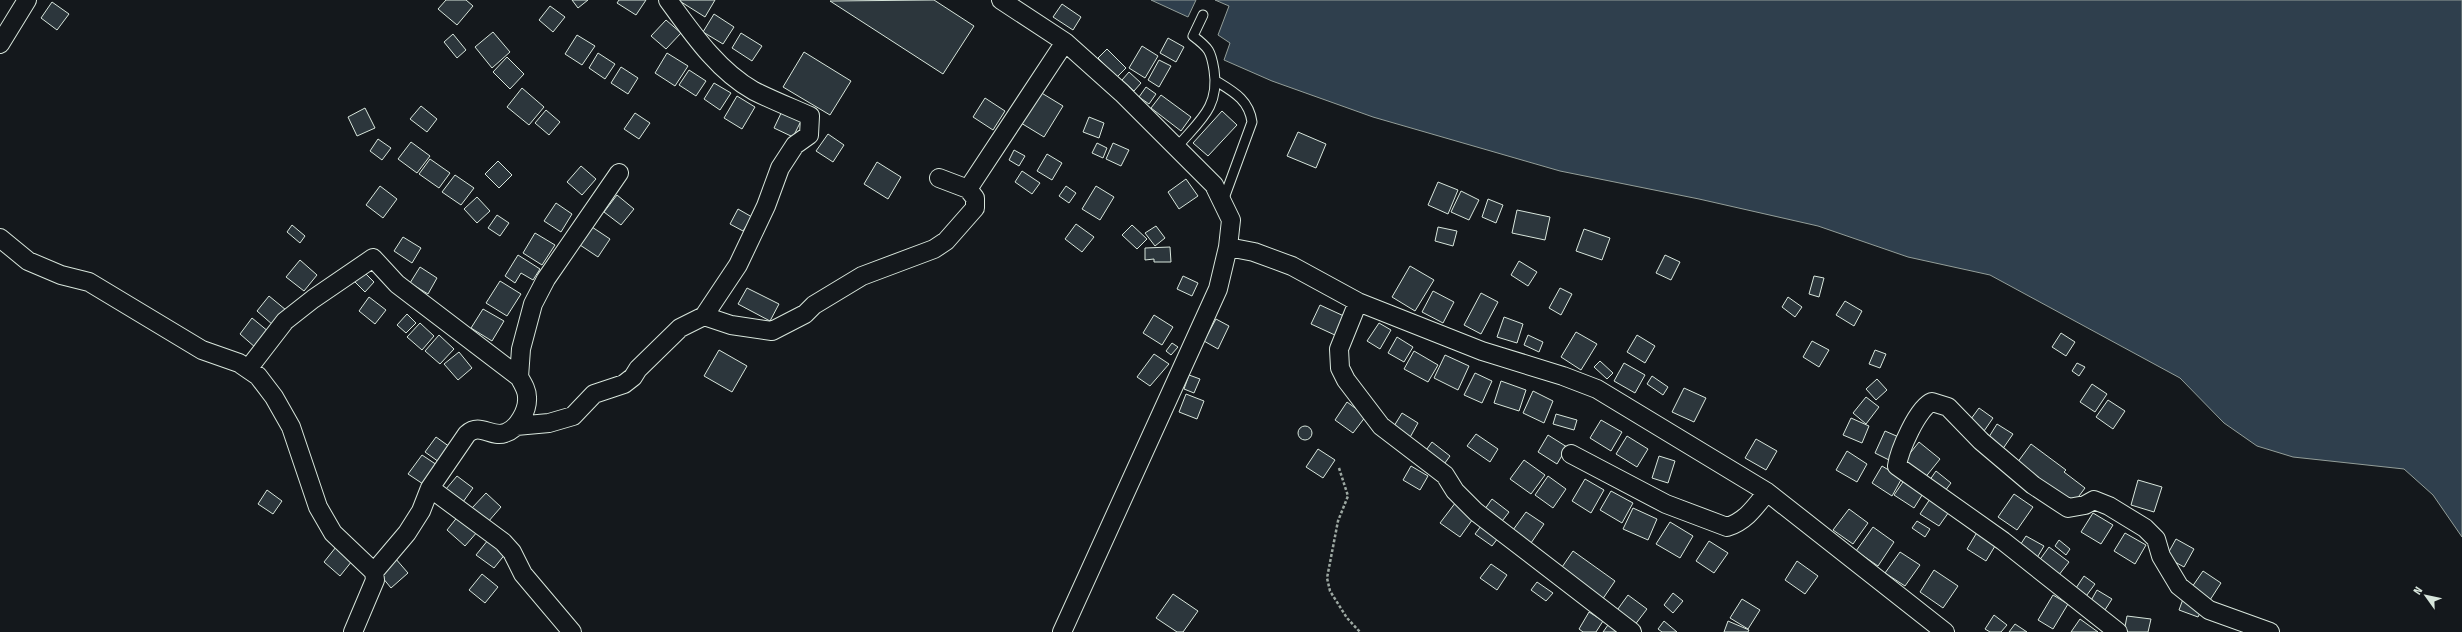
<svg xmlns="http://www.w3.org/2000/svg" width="2462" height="632" font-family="'Fira Sans Condensed',sans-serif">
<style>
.water{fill:#2f3f4d;stroke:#939e99}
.building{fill:#2c363c;stroke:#d8e6dc}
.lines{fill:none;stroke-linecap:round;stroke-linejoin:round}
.lane-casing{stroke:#d8e6dc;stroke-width:11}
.street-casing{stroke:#d8e6dc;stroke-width:20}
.path{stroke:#9da8a2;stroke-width:2.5;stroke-dasharray:3 2;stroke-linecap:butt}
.lane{stroke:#14181c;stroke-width:9}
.street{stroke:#14181c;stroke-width:18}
</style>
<rect width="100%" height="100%" fill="#14181c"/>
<path class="water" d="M1151,0H1196L1188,17Z
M1215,0H2462V537L2433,495L2404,469L2293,457L2257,446L2224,423L2180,378L1990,275L1908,257L1818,226L1699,199L1560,171L1373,117L1272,81L1224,60L1230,43L1218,35L1229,6Z"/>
<path class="building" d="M446,0H466L473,6L457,25L438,9Z
M572,0H588L578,8Z
M619,0H646L636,15L617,3Z
M678,0H715L705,17Z
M934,0L974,26L943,74L830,1Z
M52,2L69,14L57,30L41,18Z
M1062,4L1081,17L1073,30L1053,17Z
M550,6L565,17L553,32L539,20Z
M714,14L734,27L723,44L703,32Z
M666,20L681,33L666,49L651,36Z
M493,32L510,52L492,68L475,47Z
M741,33L762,46L752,61L732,48Z
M453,34L466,50L457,58L444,42Z
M577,35L595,46L582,65L565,54Z
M1168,38L1184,47L1176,62L1160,53Z
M1142,46L1158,56L1145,78L1129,68Z
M1107,49L1126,68L1117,77L1098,58Z
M804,52L851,81L830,115L783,87Z
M598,53L615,64L605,79L589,68Z
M667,53L688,66L675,86L655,73Z
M507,57L524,74L510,89L493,72Z
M1159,60L1171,66L1159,87L1148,80Z
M621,67L638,78L628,94L611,83Z
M689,70L706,81L696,96L679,85Z
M1129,72L1141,83L1134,91L1122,80Z
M714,83L731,93L720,110L704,99Z
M1146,87L1156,94L1149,104L1139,97Z
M522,88L544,107L529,125L507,107Z
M1040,92L1063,106L1044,137L1021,123Z
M1161,95L1191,117L1181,131L1151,108Z
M737,96L755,107L742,129L724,118Z
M985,98L1005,111L993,130L973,117Z
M421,106L437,119L427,132L410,119Z
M365,108L375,128L357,136L348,117Z
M783,109L802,119L793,137L774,128Z
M546,110L560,122L549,135L535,123Z
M1222,111L1237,125L1208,156L1193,143Z
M635,113L650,123L639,139L624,129Z
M1089,117L1104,123L1099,138L1083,132Z
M1298,132L1326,144L1316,168L1287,156Z
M828,134L844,145L833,162L816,151Z
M378,139L391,148L382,160L370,151Z
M411,142L430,156L417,173L398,159Z
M1097,143L1107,148L1103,158L1092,153Z
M1113,143L1129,150L1121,166L1106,159Z
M1014,150L1025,156L1019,166L1009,160Z
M1047,154L1062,163L1052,180L1037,171Z
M430,159L450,173L439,188L419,174Z
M498,161L512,175L499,188L485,174Z
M877,162L901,177L888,199L864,184Z
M581,166L596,179L582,195L567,182Z
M1022,171L1040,183L1032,194L1015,182Z
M455,175L474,188L461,205L442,192Z
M1186,179L1198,196L1179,209L1168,192Z
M1438,182L1458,190L1448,214L1428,205Z
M380,186L397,199L383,218L366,205Z
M1066,186L1076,193L1069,203L1059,196Z
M1096,186L1114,197L1100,220L1082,209Z
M1461,191L1479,200L1469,220L1451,212Z
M617,195L634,209L621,225L604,212Z
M477,197L490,211L477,223L464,209Z
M1488,199L1503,205L1496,223L1482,217Z
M556,203L572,214L561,232L544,221Z
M738,209L752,217L743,231L730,224Z
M1517,210L1550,217L1545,240L1512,233Z
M497,215L509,223L500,236L488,228Z
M1076,224L1094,237L1082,252L1065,239Z
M292,225L305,236L300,243L287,232Z
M1132,225L1147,239L1137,249L1122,235Z
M1156,226L1165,238L1155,246L1145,233Z
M592,227L610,239L598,257L580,245Z
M1438,227L1457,231L1453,246L1435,241Z
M1584,229L1610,238L1602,260L1576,251Z
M535,233L555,245L542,265L523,253Z
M403,237L421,248L412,263L394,251Z
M1170,247L1171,262H1154V259L1145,260V248Z
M518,255L540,269L533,280L521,273L515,283L505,276Z
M1665,255L1680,262L1671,280L1656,273Z
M300,260L317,275L304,291L286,277Z
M1519,261L1537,272L1528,286L1511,275Z
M1410,266L1434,280L1415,311L1392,297Z
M420,267L437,278L428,294L410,283Z
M360,268L374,282L365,292L351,278Z
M1183,276L1198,283L1192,296L1177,289Z
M1814,276L1824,278L1819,297L1809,294Z
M500,281L521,294L507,316L486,303Z
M747,288L779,304L770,321L738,304Z
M1560,288L1572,294L1561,315L1549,308Z
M1433,291L1454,302L1443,323L1422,312Z
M1481,293L1498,302L1481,334L1464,325Z
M269,296L286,310L273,325L257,311Z
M369,297L386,310L375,324L359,311Z
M1788,297L1802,307L1795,317L1782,307Z
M1845,301L1862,311L1854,326L1836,315Z
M1320,305L1346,317L1337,336L1311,324Z
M483,309L504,321L492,341L471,328Z
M407,314L416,323L406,333L397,325Z
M1154,315L1173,327L1162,345L1143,333Z
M1504,317L1523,324L1517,343L1497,337Z
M252,318L269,332L256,348L240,334Z
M1216,319L1229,326L1218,349L1204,341Z
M420,323L434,336L422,350L407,337Z
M1379,323L1391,330L1380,349L1367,341Z
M1576,332L1597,344L1581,370L1561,357Z
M2061,333L2075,342L2066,356L2052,347Z
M439,335L454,349L440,364L425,351Z
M1528,335L1543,342L1539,352L1524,345Z
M1637,335L1655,346L1645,363L1627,352Z
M1397,337L1413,347L1404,362L1388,353Z
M1812,341L1829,350L1819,367L1803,357Z
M1172,343L1178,347L1171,355L1166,351Z
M719,350L747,366L732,392L704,376Z
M1875,350L1886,354L1880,368L1869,364Z
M1414,351L1438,365L1428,382L1404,369Z
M459,352L472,368L458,380L444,364Z
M1154,354L1169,364L1150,386L1137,377Z
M1445,355L1469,366L1458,390L1434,378Z
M1600,361L1613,373L1607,379L1594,367Z
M1624,363L1645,375L1635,393L1614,381Z
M2077,363L2085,367L2079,376L2072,371Z
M1475,373L1492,381L1482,403L1464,395Z
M1189,375L1200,379L1194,393L1184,389Z
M1652,376L1668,387L1663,395L1647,384Z
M1877,379L1887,390L1876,400L1866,389Z
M1501,381L1526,390L1519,411L1494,403Z
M2092,384L2107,394L2095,412L2080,402Z
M1684,388L1706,398L1694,422L1672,412Z
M1533,391L1553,401L1544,423L1523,413Z
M1186,394L1204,401L1197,419L1179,412Z
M1866,397L1879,407L1866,424L1853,413Z
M2108,400L2125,411L2113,429L2096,417Z
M1347,402L1366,416L1353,433L1335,420Z
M1979,408L1993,418L1982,434L1968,423Z
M1402,413L1418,423L1408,441L1391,431Z
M1556,414L1577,420L1574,430L1553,424Z
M1851,418L1869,426L1862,443L1843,435Z
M1601,420L1622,432L1611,451L1590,438Z
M1997,424L2013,434L2002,450L1987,440Z
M1298 433a7 7 0 1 1 14 0a7 7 0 1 1-14 0Z
M1885,431L1901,438L1891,461L1875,453Z
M1476,434L1498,449L1490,462L1467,446Z
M1548,435L1567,447L1557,464L1538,452Z
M1627,436L1648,449L1637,467L1616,454Z
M436,437L450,447L439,462L425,452Z
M1756,439L1777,451L1766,470L1745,458Z
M1432,442L1450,456L1442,467L1424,453Z
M1919,442L1940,459L1924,479L1903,462Z
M2031,444L2066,470L2064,472L2085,488L2073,504L2017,463Z
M1318,449L1335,460L1323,478L1306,467Z
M1847,451L1867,464L1857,482L1836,470Z
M422,455L437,465L423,484L408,474Z
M1659,456L1675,461L1668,483L1652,478Z
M1524,460L1545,475L1531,494L1510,479Z
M1411,466L1428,476L1420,490L1403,480Z
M1882,466L1902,478L1892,496L1872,483Z
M1936,471L1951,483L1942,495L1927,484Z
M457,476L473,488L463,502L446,489Z
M1548,476L1566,489L1553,508L1535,495Z
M1585,479L1604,490L1591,513L1572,501Z
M1905,479L1924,492L1914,508L1894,495Z
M2138,480L2162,487L2154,512L2131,505Z
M267,490L282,501L273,514L258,504Z
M1611,491L1633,503L1622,523L1600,510Z
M486,493L501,507L488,522L472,508Z
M2014,494L2033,507L2017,530L1998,517Z
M1932,496L1951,509L1939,526L1920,514Z
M1492,499L1509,512L1499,525L1482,513Z
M1456,502L1475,516L1460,537L1440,523Z
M1633,508L1657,519L1648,540L1623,529Z
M1849,509L1868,523L1853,544L1833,530Z
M1526,512L1544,524L1531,543L1513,530Z
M2093,513L2113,525L2101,544L2081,532Z
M459,515L478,531L465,546L447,530Z
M1917,521L1930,529L1925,537L1912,528Z
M1670,522L1693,536L1680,558L1656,544Z
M1481,526L1498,538L1492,546L1475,534Z
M1873,527L1894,542L1878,566L1856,551Z
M1979,529L1998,541L1986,561L1967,549Z
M2125,533L2146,545L2135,564L2114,551Z
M2026,536L2044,546L2035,561L2017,550Z
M2176,539L2194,549L2184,567L2166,557Z
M488,540L506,553L494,568L476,555Z
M2059,540L2070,549L2066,555L2055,546Z
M1709,541L1728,553L1714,573L1696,561Z
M336,547L352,561L340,576L324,562Z
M2049,547L2069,562L2055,580L2036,565Z
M1573,551L1615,581L1602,600L1560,570Z
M1900,552L1920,565L1905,586L1885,573Z
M395,558L408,573L391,588L378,572Z
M1797,561L1818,576L1805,594L1785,580Z
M1491,564L1507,575L1497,590L1480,578Z
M1934,570L1958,586L1943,608L1920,592Z
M2203,571L2221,583L2210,600L2192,587Z
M482,574L498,587L485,603L469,590Z
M2084,576L2095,584L2084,599L2074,591Z
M1537,582L1553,593L1546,601L1531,590Z
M2097,590L2112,599L2103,613L2089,604Z
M1673,593L1683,601L1673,613L1664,605Z
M1173,594L1198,611L1183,632H1177L1156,618Z
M1628,595L1647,609L1634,626L1615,613Z
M2053,595L2068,604L2053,629L2038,620Z
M1742,599L1760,610L1748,629L1730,618Z
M2183,599L2203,607L2198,617L2179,610Z
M1589,612L1603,621L1596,632H1583L1579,629Z
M1994,615L2007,625L2001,632H1990L1985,629Z
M2127,616L2151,619L2148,632H2124Z
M2080,619L2098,632H2071Z
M1664,621L1677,632H1662L1658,629Z
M1728,621L1749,630L1748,632H1724Z
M2015,624L2027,632H2009Z
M1608,625L1617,632H1603Z"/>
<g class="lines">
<g class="lane-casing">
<path id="lane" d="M1216,81C1234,92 1249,100 1252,122L1223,201
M1178,146C1199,121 1220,107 1214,70C1211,51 1209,48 1193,36L1203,15"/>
</g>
<g class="street-casing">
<path id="street" d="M1001,0L1065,42L1122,93L1214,185L1231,220L1228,247L1218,289L1062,632
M0,44L27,0
M939,178L968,189L1065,42
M0,238L28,261L61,275L89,282L202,350L239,363L258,376L274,397L291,427L318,507L333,533L374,572L375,580L353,632
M1228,247L1254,252L1292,266L1358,302L1482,351L1563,376L1597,389L1767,492L1945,632
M1358,302L1339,349L1340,368L1346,380L1381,426L1445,475L1455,491L1476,512L1632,632
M704,316L731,325L772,331L805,314L814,305L862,276L934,249L946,241L975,208V198L968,189
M248,369L285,321L313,299L373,258L397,284L519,377C523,384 527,390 527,397C528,410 518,429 505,433C491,438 480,422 467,434L430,488L421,511L407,533L374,572
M519,377L521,349L533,304L546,279L619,173
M516,426L549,423L573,416L594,394L624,384L633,377L638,369L680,328L704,316L738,265L766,206L780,168L795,145L809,135L810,116C792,108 772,100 754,91C718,71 692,33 668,0
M1571,454L1666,504L1727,527C1746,521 1755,507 1767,492
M430,488L503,542L512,552L523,574L572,632
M2118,632L2003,541L1897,466C1899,451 1918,407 1932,402L1948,407L1981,441L2033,485L2068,508L2085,505L2094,500L2109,506L2145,528L2156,539L2161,556L2179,586L2209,610L2270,632"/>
</g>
<path class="path" d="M1339,468L1348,496L1338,521L1327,578L1330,591L1347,618L1360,632"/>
<use href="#lane" class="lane"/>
<use href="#street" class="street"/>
</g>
<g transform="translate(2426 596) rotate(303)" stroke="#14181c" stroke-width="3" paint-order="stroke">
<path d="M0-3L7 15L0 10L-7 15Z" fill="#d8e6dc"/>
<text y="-6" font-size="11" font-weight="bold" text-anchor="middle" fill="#d8e6dc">N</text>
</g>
</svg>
